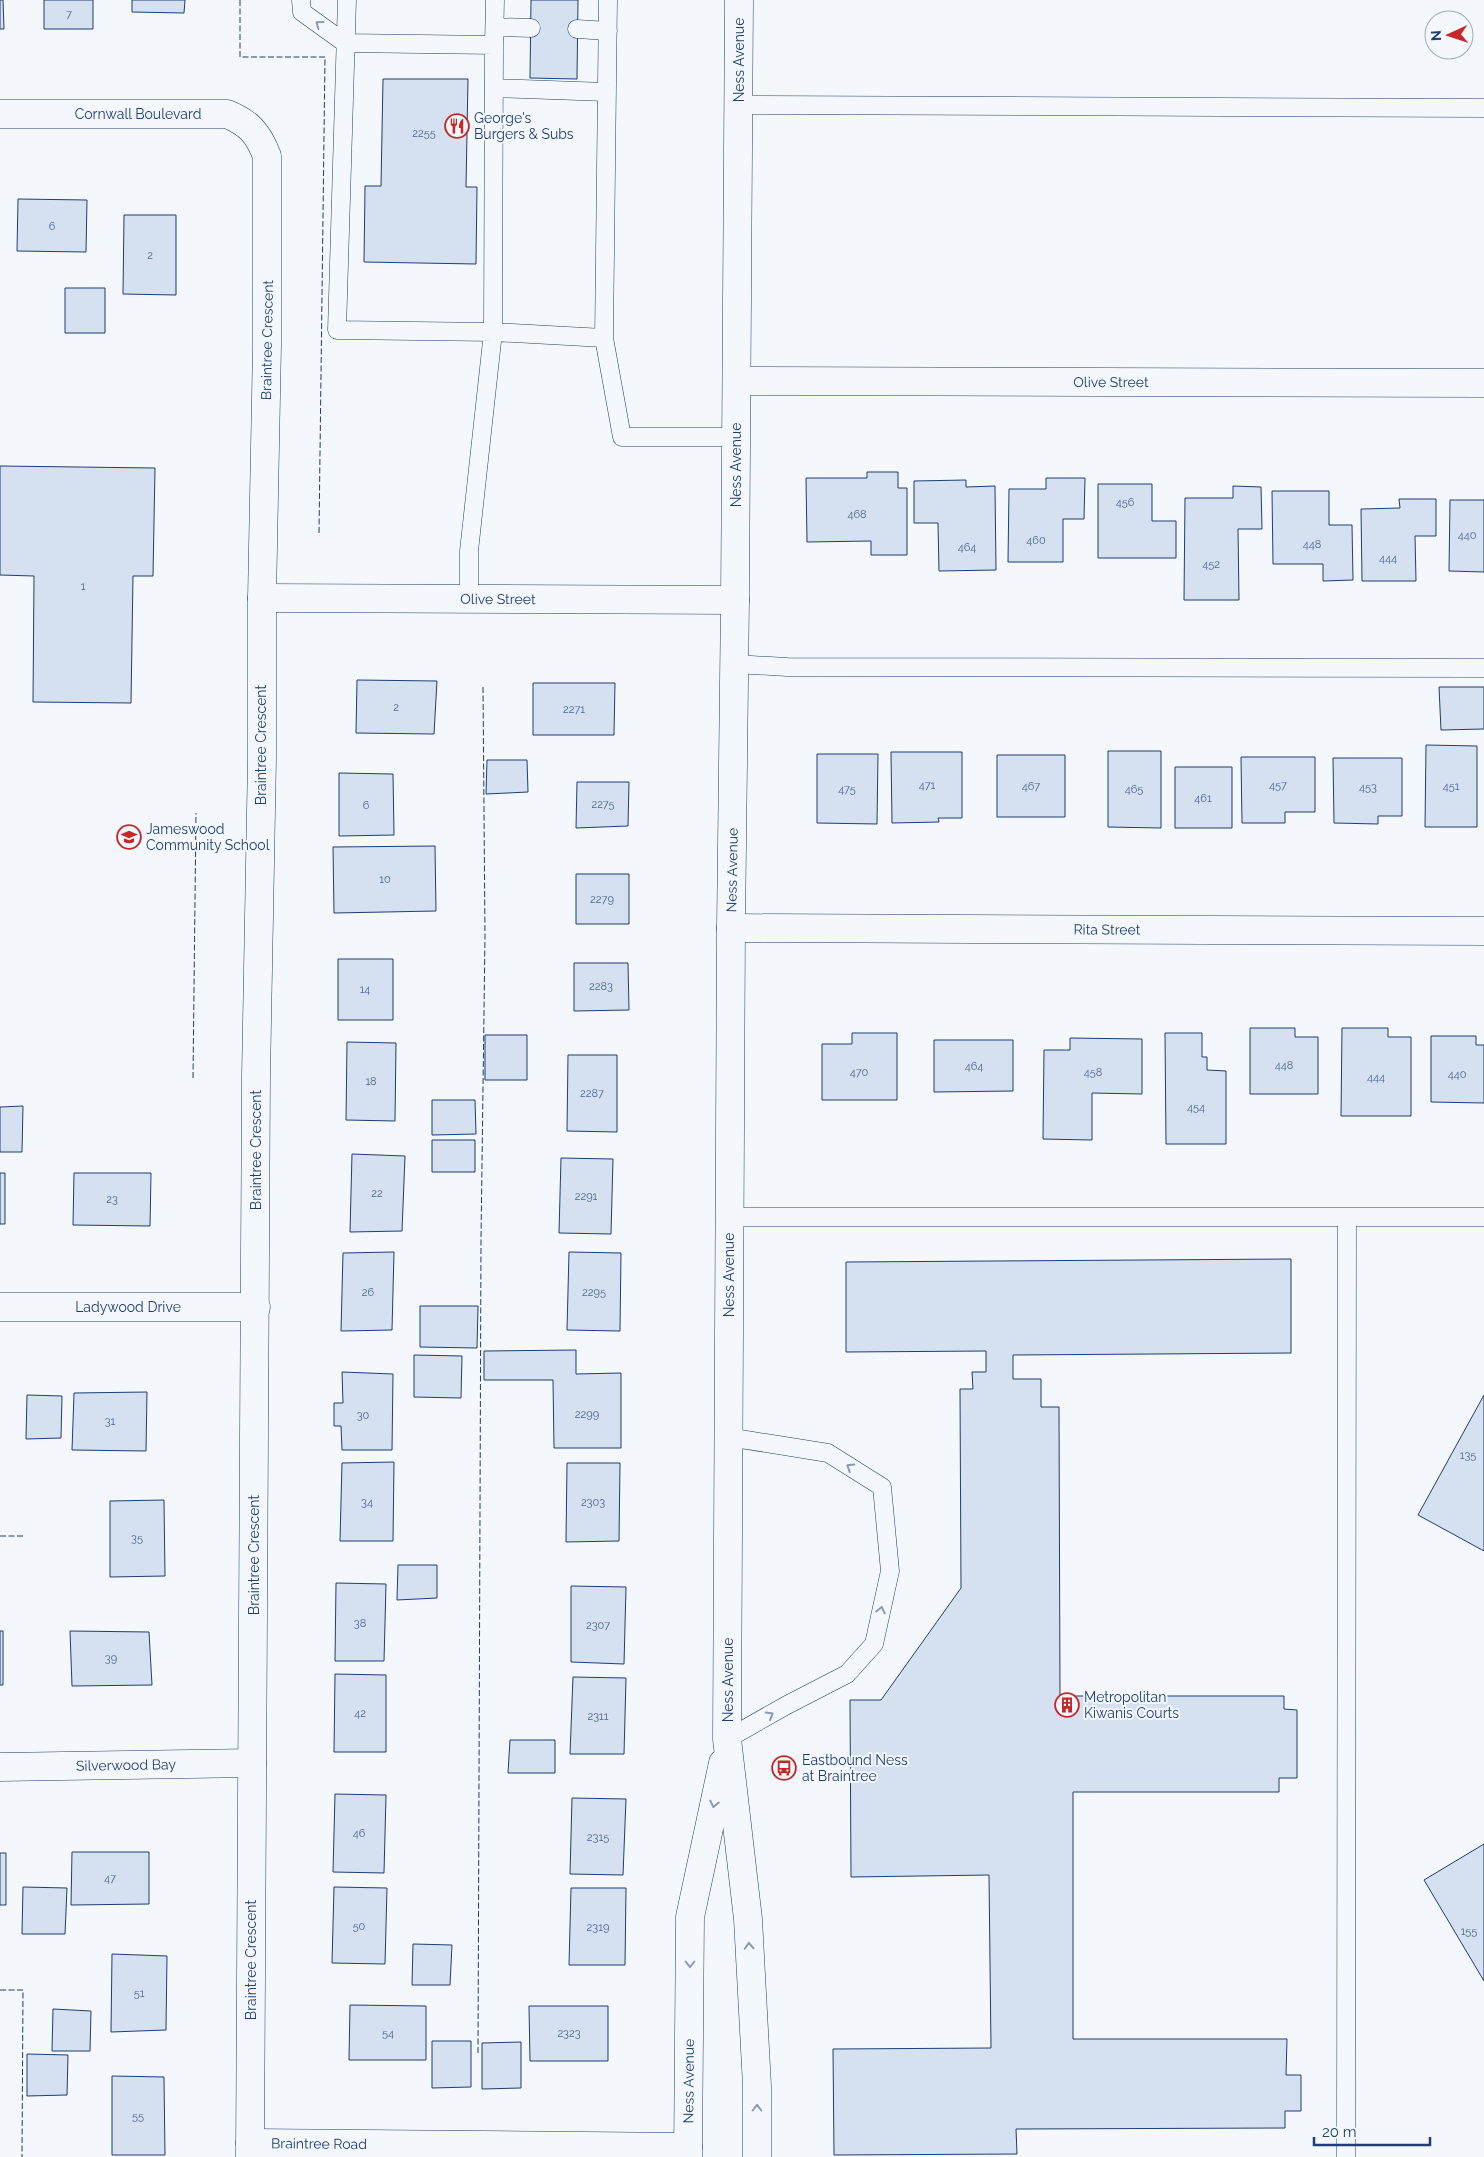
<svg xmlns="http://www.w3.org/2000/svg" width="1484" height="2157" font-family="Raleway,sans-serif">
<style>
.building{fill:#d5e0f0;stroke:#1d3f73}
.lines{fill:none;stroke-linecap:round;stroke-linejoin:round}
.service-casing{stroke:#1d3f73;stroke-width:19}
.minor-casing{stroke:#1d3f73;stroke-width:29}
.secondary-casing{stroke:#1d3f73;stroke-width:29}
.service{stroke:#f4f7fb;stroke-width:18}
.minor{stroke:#f4f7fb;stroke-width:28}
.secondary{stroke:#f4f7fb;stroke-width:28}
.fence{stroke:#1d3f73;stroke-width:1;stroke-dasharray:6 2.5;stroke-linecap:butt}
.oneway{stroke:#889bb7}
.labels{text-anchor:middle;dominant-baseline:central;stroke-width:4;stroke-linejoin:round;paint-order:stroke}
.number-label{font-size:11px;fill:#4b6792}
.street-label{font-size:14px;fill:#1d3f73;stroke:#f4f7fb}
.poi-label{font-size:14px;fill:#1d3f73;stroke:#f4f7fb;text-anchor:start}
</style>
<rect width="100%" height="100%" fill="#f4f7fb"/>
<path class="building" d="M0,0H3L4,29H0Z
M44,0H93V29H44Z
M132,0H185L184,13L132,12Z
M531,0H578L577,79L530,78Z
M383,79H468L466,187H477L476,264L364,262L365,186H381Z
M18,199L87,200L86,252L17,251Z
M124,215H176V295L123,294Z
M65,288H105V333H65Z
M0,466L155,468L153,576H133L131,703L33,702L34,576L0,575Z
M867,472H898V488H907V555H871V541L807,542L806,478H867Z
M1046,478H1085L1084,519H1063V562H1008L1009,489H1046Z
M966,480V487L995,486L996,570L939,571L938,523H914V481Z
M1098,484H1152V521H1176V558H1098Z
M1233,486L1261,487L1262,529H1238L1239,600H1184L1185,498H1233Z
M1272,491H1329V525H1352L1353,580L1323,581V564H1273Z
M1399,499H1436V536H1415L1416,581H1362L1361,509L1400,508Z
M1450,500H1484V572L1449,571Z
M357,680L437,681L434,734L356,733Z
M533,683H615L614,735H533Z
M1439,687H1484V729L1441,730Z
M1426,745L1477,746V827H1425Z
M1108,751H1161V828L1108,827Z
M891,752H962V818H938L939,822L892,823Z
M817,754H878L877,824L817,823Z
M997,755H1065V817H997Z
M1241,757H1315V812H1285V823H1242Z
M1333,758H1402V816H1378V824L1334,823Z
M487,760H527L528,792L486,794Z
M1175,767H1232V828H1175Z
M339,773L393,774L394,835L339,836Z
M577,782H629L628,826L576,828Z
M435,846L436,911L334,913L333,847Z
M576,874H629V924H576Z
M338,959H393V1020H338Z
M574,963H628L629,1010L574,1011Z
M1250,1028H1295V1037H1318V1094H1250Z
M1342,1028H1388V1037H1411V1116H1341Z
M852,1033H897V1100H822V1044H852Z
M1165,1033H1202V1057H1207V1070L1226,1071V1144H1166Z
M485,1035H527V1080H485Z
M1431,1036H1476V1045H1484V1103L1431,1102Z
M1070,1038L1142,1039V1094L1092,1093V1140L1043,1139L1044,1050H1070Z
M934,1040H1013V1091L934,1092Z
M347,1042L396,1043L395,1121L346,1120Z
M568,1055H617V1132L567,1131Z
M432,1100H475L476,1134L432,1135Z
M23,1106L22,1152H0V1107Z
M432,1140H475V1172H432Z
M352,1154L405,1156L402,1231L350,1232Z
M561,1158L613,1159L611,1234L559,1233Z
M0,1173H5V1224H0Z
M74,1173H151L150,1226L73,1225Z
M394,1252L392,1330L341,1331L343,1253Z
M569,1252L621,1253L620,1331L567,1330Z
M1291,1259V1353L1013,1355V1379H1041V1407H1059L1060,1696H1284V1709L1297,1710V1778H1279V1792H1073V2039H1287L1286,2075H1301V2111H1285V2128L1016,2129L1017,2154L834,2155L833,2049L991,2048L989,1875L851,1877L850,1700H881L961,1588L960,1389H973L972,1372H986V1351L846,1352V1262Z
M420,1306H478L477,1348L420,1347Z
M576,1350V1374L621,1373V1448H554L553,1380H484V1351Z
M414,1355L462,1356L461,1398L414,1397Z
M342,1372L393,1374L392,1450H342L341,1426H334V1403H343Z
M147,1392L146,1451L72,1450L74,1393Z
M27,1395L62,1396L61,1438L26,1439Z
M1484,1395V1551L1418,1515Z
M394,1462L393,1541H340L342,1463Z
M567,1463H620L619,1541L566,1542Z
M164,1500L165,1576L110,1577V1501Z
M398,1565H437V1598L397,1600Z
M336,1583L386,1584L384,1661H335Z
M571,1586L626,1587L624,1664L571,1662Z
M0,1631H3V1685H0Z
M70,1631L149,1632L152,1685L72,1686Z
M335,1674L386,1675V1752H334Z
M573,1677L626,1678L624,1754H570Z
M510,1740H555V1773H508Z
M335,1794L386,1795L384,1873L333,1872Z
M572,1798L626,1799L623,1875L570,1874Z
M1484,1844V1981L1424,1880Z
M72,1852H149V1904L71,1905Z
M0,1853H6V1905H0Z
M23,1887L67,1888L65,1934H22Z
M334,1887L387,1888L385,1964L332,1963Z
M571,1888H626L625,1965H569Z
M413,1944L452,1945L450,1985H412Z
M112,1954L167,1956L166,2030L111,2032Z
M350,2005L426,2006V2060H349Z
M529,2006H608V2061H530Z
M53,2009L91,2011L90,2051H52Z
M432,2041H471V2087L432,2088Z
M521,2042V2088L482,2089V2043Z
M27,2054L68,2055L67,2095L27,2096Z
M112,2076L164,2077L165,2155H112Z"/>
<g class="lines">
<g class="service-casing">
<path id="service" d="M301,0L302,12L345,43L494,45L495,0
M347,0L337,330L493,332L469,551V598
M495,27L531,28
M577,29L608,31
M494,45L493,332L604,338L622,437H737
M494,88L607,92
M739,105L1484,108
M604,338L608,0
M734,664L787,667L1484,668
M729,1217H1484
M727,1739L787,1705L847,1674L874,1644L890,1571L882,1487L828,1453L728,1437
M1346,2157L1347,1217"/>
</g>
<g class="minor-casing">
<g id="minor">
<path id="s1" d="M0,114H227C249,123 258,133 267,156V346L262,598V758L256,1076L250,2157"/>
<path id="s2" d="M737,381L1484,383"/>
<path id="s3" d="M262,598L735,600"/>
<path id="s4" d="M731,928L1484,931"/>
<path id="s5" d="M0,1307H256"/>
<path id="s6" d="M0,1767L252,1763"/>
<path id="s7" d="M250,2143L688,2147"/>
</g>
</g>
<g class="secondary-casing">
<g id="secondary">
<path d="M739,0L735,600L731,928L727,1739L748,1919L757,2086V2157"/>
<path id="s8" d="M688,2157L690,1917L723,1763"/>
</g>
</g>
<use href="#service" class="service"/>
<use href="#minor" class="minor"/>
<use href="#secondary" class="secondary"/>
<path class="fence" d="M240,0V57H325L319,533
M193,1078L196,813
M0,1536H23
M0,1990H23L22,2157
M478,2053L481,1240L485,936L483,686"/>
</g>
<defs><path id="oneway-chevron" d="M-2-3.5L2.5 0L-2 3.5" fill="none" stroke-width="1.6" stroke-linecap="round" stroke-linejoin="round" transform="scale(1.25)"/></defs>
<g class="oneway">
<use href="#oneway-chevron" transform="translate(319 24) rotate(-144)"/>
<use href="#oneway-chevron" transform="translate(850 1467) rotate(-148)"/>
<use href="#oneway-chevron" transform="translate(881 1610) rotate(-77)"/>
<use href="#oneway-chevron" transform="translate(770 1715) rotate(-30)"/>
<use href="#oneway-chevron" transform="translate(714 1804) rotate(102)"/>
<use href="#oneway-chevron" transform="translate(749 1946) rotate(-93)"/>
<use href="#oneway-chevron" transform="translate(690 1964) rotate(90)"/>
<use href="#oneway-chevron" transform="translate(757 2108) rotate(-90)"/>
</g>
<defs>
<g id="restaurant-ring" transform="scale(1.25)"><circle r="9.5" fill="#f4f7fb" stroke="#c62828" stroke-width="1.5"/><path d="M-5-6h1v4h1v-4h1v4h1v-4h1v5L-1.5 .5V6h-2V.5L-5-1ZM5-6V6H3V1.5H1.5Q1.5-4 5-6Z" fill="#c62828"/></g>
<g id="school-ring" transform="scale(1.25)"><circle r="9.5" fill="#f4f7fb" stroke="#c62828" stroke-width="1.5"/><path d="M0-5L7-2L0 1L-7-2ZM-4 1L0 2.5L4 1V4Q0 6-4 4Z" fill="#c62828"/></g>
<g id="building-ring" transform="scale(1.25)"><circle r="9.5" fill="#f4f7fb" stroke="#c62828" stroke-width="1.5"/><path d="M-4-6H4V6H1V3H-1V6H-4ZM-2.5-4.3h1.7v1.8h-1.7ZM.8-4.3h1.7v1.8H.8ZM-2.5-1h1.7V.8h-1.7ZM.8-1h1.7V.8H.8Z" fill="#c62828"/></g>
<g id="bus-ring" transform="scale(1.25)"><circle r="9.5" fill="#f4f7fb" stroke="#c62828" stroke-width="1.5"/><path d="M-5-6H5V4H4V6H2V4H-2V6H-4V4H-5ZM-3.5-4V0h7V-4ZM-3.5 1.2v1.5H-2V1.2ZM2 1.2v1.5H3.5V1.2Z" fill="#c62828"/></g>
</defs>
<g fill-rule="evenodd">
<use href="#restaurant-ring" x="457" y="126"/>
<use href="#school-ring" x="129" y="837"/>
<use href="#building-ring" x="1067" y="1705"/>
<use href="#bus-ring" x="784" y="1768"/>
</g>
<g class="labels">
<g class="number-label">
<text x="69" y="14">7</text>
<text x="424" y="133">2255</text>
<text x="52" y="226">6</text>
<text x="150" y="255">2</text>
<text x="1125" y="502">456</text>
<text x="857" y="514">468</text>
<text x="1467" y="535">440</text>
<text x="1036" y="540">460</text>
<text x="1312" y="544">448</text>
<text x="967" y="547">464</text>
<text x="1388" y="558">444</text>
<text x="1211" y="564">452</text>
<text x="83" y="586">1</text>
<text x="396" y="707">2</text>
<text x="574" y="709">2271</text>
<text x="927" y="785">471</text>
<text x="1278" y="785">457</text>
<text x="1031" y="786">467</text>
<text x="1451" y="786">451</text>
<text x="1368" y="787">453</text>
<text x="847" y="789">475</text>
<text x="1134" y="789">465</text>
<text x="1203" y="798">461</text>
<text x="603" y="804">2275</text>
<text x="366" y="805">6</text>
<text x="385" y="879">10</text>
<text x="602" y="899">2279</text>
<text x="601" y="986">2283</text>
<text x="365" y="989">14</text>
<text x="1284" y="1065">448</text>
<text x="974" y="1066">464</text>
<text x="859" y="1072">470</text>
<text x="1093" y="1072">458</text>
<text x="1457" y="1074">440</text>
<text x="1376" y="1077">444</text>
<text x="371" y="1081">18</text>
<text x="592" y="1093">2287</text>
<text x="1196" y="1107">454</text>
<text x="377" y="1193">22</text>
<text x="586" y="1196">2291</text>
<text x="112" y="1199">23</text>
<text x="368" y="1292">26</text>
<text x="594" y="1292">2295</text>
<text x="587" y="1414">2299</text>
<text x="363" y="1415">30</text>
<text x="110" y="1421">31</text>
<text x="1468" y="1455">135</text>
<text x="367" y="1502">34</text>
<text x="593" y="1502">2303</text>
<text x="137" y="1538">35</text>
<text x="360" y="1623">38</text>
<text x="598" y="1625">2307</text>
<text x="111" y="1658">39</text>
<text x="360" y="1713">42</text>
<text x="598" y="1716">2311</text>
<text x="359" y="1833">46</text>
<text x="598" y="1837">2315</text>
<text x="110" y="1878">47</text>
<text x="359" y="1926">50</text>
<text x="598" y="1927">2319</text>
<text x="1469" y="1931">155</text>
<text x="139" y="1993">51</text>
<text x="388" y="2033">54</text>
<text x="569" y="2033">2323</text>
<text x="138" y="2116">55</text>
</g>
<g class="street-label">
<text transform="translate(739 60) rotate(-90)">Ness Avenue</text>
<text stroke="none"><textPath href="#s1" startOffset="138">Cornwall Boulevard</textPath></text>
<text transform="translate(267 340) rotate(-89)">Braintree Crescent</text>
<text stroke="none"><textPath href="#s2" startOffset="374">Olive Street</textPath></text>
<text transform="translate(736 465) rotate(-90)">Ness Avenue</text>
<text stroke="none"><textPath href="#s3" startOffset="236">Olive Street</textPath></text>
<text transform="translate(261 745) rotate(-90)">Braintree Crescent</text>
<text transform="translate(732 870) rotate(-89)">Ness Avenue</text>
<text stroke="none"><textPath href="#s4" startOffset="376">Rita Street</textPath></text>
<text transform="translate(256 1150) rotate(-90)">Braintree Crescent</text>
<text transform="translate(729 1275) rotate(-90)">Ness Avenue</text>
<text stroke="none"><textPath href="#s5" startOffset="128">Ladywood Drive</textPath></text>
<text transform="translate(254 1555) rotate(-90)">Braintree Crescent</text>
<text transform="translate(728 1680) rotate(-90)">Ness Avenue</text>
<text stroke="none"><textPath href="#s6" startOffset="126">Silverwood Bay</textPath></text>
<text transform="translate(251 1960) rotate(-90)">Braintree Crescent</text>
<text stroke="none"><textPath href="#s8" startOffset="76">Ness Avenue</textPath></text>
<text stroke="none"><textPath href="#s7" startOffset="69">Braintree Road</textPath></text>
</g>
<g class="poi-label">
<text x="474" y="118">George's<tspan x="474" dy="16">Burgers &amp; Subs</tspan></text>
<text x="146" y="829">Jameswood<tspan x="146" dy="16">Community School</tspan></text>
<text x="1084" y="1697">Metropolitan<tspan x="1084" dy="16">Kiwanis Courts</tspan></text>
<text x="802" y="1760">Eastbound Ness<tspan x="802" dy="16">at Braintree</tspan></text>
</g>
</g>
<g transform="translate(1449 35) rotate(267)"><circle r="24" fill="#f4f7fb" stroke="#9eadc5"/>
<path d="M0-4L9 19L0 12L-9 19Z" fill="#c62828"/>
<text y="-8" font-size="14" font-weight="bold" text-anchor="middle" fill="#1d3f73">N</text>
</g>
<path d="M1314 2137v8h116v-8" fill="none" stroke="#1d3f73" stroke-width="2.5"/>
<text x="1322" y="2137" font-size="15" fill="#1d3f73" stroke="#f4f7fb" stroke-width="4" paint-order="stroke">20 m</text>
</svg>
